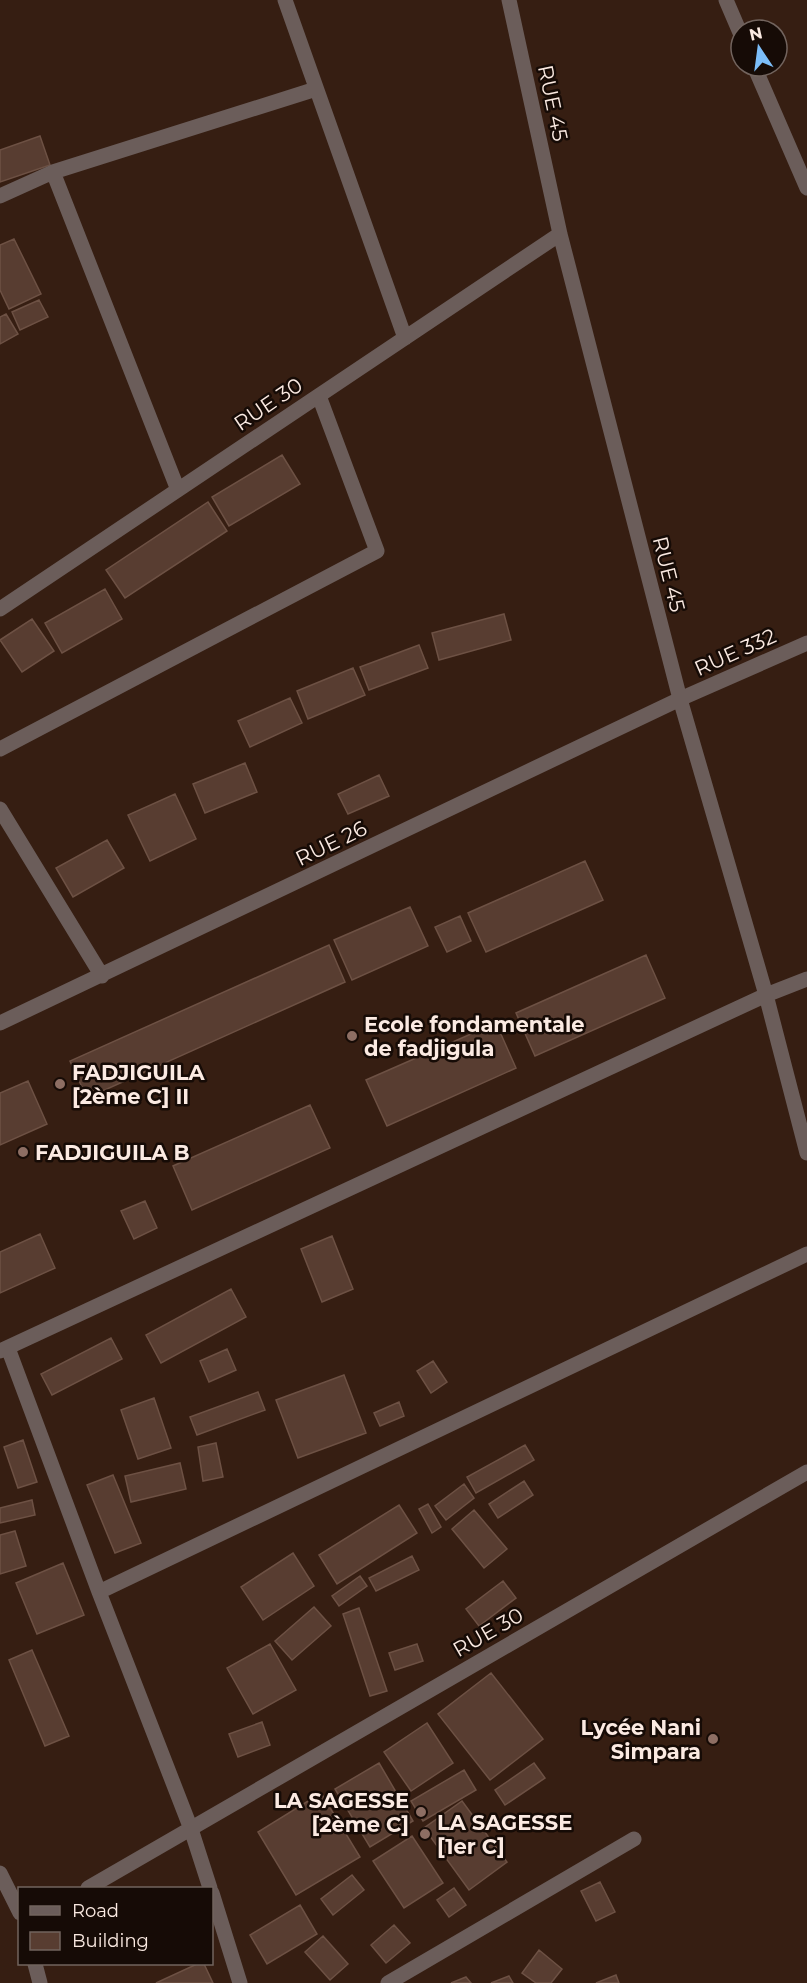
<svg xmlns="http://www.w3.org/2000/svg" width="807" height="1983" font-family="Montserrat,sans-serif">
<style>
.building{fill:#583d31;stroke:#6d5144;stroke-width:1.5}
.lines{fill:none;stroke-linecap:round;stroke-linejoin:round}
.street{stroke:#6b5d5a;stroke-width:15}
.education-dot{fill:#8d6e63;stroke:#160b06;stroke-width:2}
.labels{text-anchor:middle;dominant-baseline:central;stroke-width:5;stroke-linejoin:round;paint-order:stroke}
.street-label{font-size:21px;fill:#fbeae2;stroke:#160b06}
.poi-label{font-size:21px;font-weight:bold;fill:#fbeae2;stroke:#160b06;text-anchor:start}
</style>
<rect width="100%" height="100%" fill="#361e12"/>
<path class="building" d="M40,136L50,165L0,182V150Z
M14,239L41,294L9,309L0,290V245Z
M39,300L48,317L20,330L12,312Z
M6,314L18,334L0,344V317Z
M282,455L300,484L229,526L212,497Z
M208,502L227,531L125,598L106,570Z
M105,589L122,619L62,653L45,623Z
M504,614L511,640L439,660L432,633Z
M32,619L54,651L22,672L0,640Z
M419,645L428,668L369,690L360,667Z
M353,668L365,695L308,719L297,691Z
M290,698L302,723L250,747L238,721Z
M245,763L257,792L205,813L193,784Z
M379,775L389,796L348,814L338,794Z
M175,794L196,839L150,861L128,815Z
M107,840L124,868L73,897L56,868Z
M585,861L603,900L486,952L468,913Z
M410,907L428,946L352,980L334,940Z
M460,916L471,941L447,952L435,927Z
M329,945L345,982L87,1098L70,1061Z
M646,955L665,998L535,1056L516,1013Z
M496,1023L516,1068L387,1126L366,1080Z
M28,1081L47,1124L0,1145V1093Z
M310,1105L330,1148L192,1210L173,1166Z
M145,1201L157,1228L134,1239L121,1211Z
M40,1234L55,1268L0,1293V1252Z
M332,1236L353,1289L322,1302L301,1249Z
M231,1289L246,1317L161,1363L146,1335Z
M111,1338L122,1359L52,1395L41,1374Z
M227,1349L236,1370L209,1382L200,1361Z
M433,1361L447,1382L431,1393L417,1371Z
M344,1375L366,1433L298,1458L276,1400Z
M258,1392L265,1410L197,1435L190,1417Z
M154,1398L171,1448L138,1459L121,1410Z
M399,1402L404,1416L380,1426L374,1413Z
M23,1440L37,1482L18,1488L4,1447Z
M216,1443L223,1477L203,1481L198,1447Z
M525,1445L534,1460L476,1493L467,1477Z
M180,1463L186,1489L131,1502L125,1476Z
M113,1475L141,1543L115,1553L87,1485Z
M524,1481L533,1495L498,1518L489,1504Z
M464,1484L474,1498L446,1520L435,1506Z
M32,1500L35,1515L0,1523V1508Z
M428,1504L441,1527L432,1533L419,1509Z
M399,1505L417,1533L337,1584L319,1555Z
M474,1510L507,1549L484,1568L452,1529Z
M15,1531L26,1566L0,1574V1535Z
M293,1553L314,1586L263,1620L241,1587Z
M412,1556L419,1570L376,1591L369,1578Z
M63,1563L84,1615L37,1634L16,1583Z
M360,1576L367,1586L339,1606L332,1596Z
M503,1581L516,1598L479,1626L466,1609Z
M314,1607L331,1626L292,1660L275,1641Z
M359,1608L387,1691L370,1696L343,1614Z
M270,1644L296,1690L253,1714L227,1668Z
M417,1644L423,1661L395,1670L389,1653Z
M32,1650L69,1736L45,1746L9,1660Z
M491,1673L543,1739L490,1780L438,1714Z
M262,1722L270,1745L238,1757L229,1734Z
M427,1723L453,1763L411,1791L384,1752Z
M379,1763L413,1821L370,1847L335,1789Z
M534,1763L545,1778L505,1805L495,1790Z
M464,1770L476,1790L423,1821L411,1801Z
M321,1793L360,1857L296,1895L258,1832Z
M462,1801L507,1862L469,1890L424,1828Z
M412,1836L443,1883L404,1908L373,1861Z
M352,1875L364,1890L333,1915L321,1899Z
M600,1882L615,1912L596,1921L581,1891Z
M454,1888L466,1905L449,1917L437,1900Z
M300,1905L317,1934L267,1964L250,1935Z
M394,1925L410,1943L386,1963L371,1945Z
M323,1936L348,1964L330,1980L305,1952Z
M539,1950L562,1969L551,1983H536L522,1973Z
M197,1964H204L213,1983H156Z
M616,1975L619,1983H596Z
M509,1976L513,1983H491Z
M466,1977L471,1983H451Z"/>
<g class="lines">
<path class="street" d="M285,0L405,338
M509,0L560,234L680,699L766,995L807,1153
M726,0L741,35
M754,66L807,188
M53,172L178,490
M0,196L53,172L316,89
M0,609L560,234
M0,749L377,551L319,396
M0,809L102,976
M0,1023L680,699L807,643
M8,1348L99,1592L191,1829L210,1888
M0,1351L766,995L807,979
M99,1592L807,1254
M0,1873L20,1913
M88,1888L807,1472
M212,1893L240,1983
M35,1964L40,1983
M388,1983L634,1839"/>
</g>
<g class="education-dot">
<circle cx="352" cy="1036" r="6"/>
<circle cx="60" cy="1084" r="6"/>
<circle cx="23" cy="1152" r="6"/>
<circle cx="713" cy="1739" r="6"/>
<circle cx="421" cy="1812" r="6"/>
<circle cx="425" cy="1834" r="6"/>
</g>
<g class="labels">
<g class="street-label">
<text transform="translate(553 103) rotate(78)">RUE 45</text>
<text transform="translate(268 404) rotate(-34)">RUE 30</text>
<text transform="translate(669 574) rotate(76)">RUE 45</text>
<text transform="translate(735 652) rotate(-24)">RUE 332</text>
<text transform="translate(331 843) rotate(-26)">RUE 26</text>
<text transform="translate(488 1632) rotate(-30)">RUE 30</text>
</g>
<g class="poi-label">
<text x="364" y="1024">Ecole fondamentale<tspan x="364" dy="24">de fadjigula</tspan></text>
<text x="72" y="1072">FADJIGUILA<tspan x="72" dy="24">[2ème C] II</tspan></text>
<text x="35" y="1152">FADJIGUILA B</text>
<text x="701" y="1727" text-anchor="end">Lycée Nani<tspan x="701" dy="24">Simpara</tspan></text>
<text x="409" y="1800" text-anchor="end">LA SAGESSE<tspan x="409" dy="24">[2ème C]</tspan></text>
<text x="437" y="1822">LA SAGESSE<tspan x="437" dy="24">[1er C]</tspan></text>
</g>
</g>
<rect x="18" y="1887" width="195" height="78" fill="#160b06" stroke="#72645e" stroke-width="1.5"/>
<rect x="30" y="1906" width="30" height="9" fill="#6b5d5a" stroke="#72645e" stroke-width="1.5"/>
<text x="72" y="1917" font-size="18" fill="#fbeae2">Road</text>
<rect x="30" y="1932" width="30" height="18" fill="#583d31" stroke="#72645e" stroke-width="1.5"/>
<text x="72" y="1947" font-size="18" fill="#fbeae2">Building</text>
<g transform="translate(759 48) rotate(347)"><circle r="28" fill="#160b06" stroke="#72645e" stroke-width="1.5"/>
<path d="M0-4.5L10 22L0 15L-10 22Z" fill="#7cbef9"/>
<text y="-9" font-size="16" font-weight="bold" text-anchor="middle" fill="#fbeae2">N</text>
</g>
</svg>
